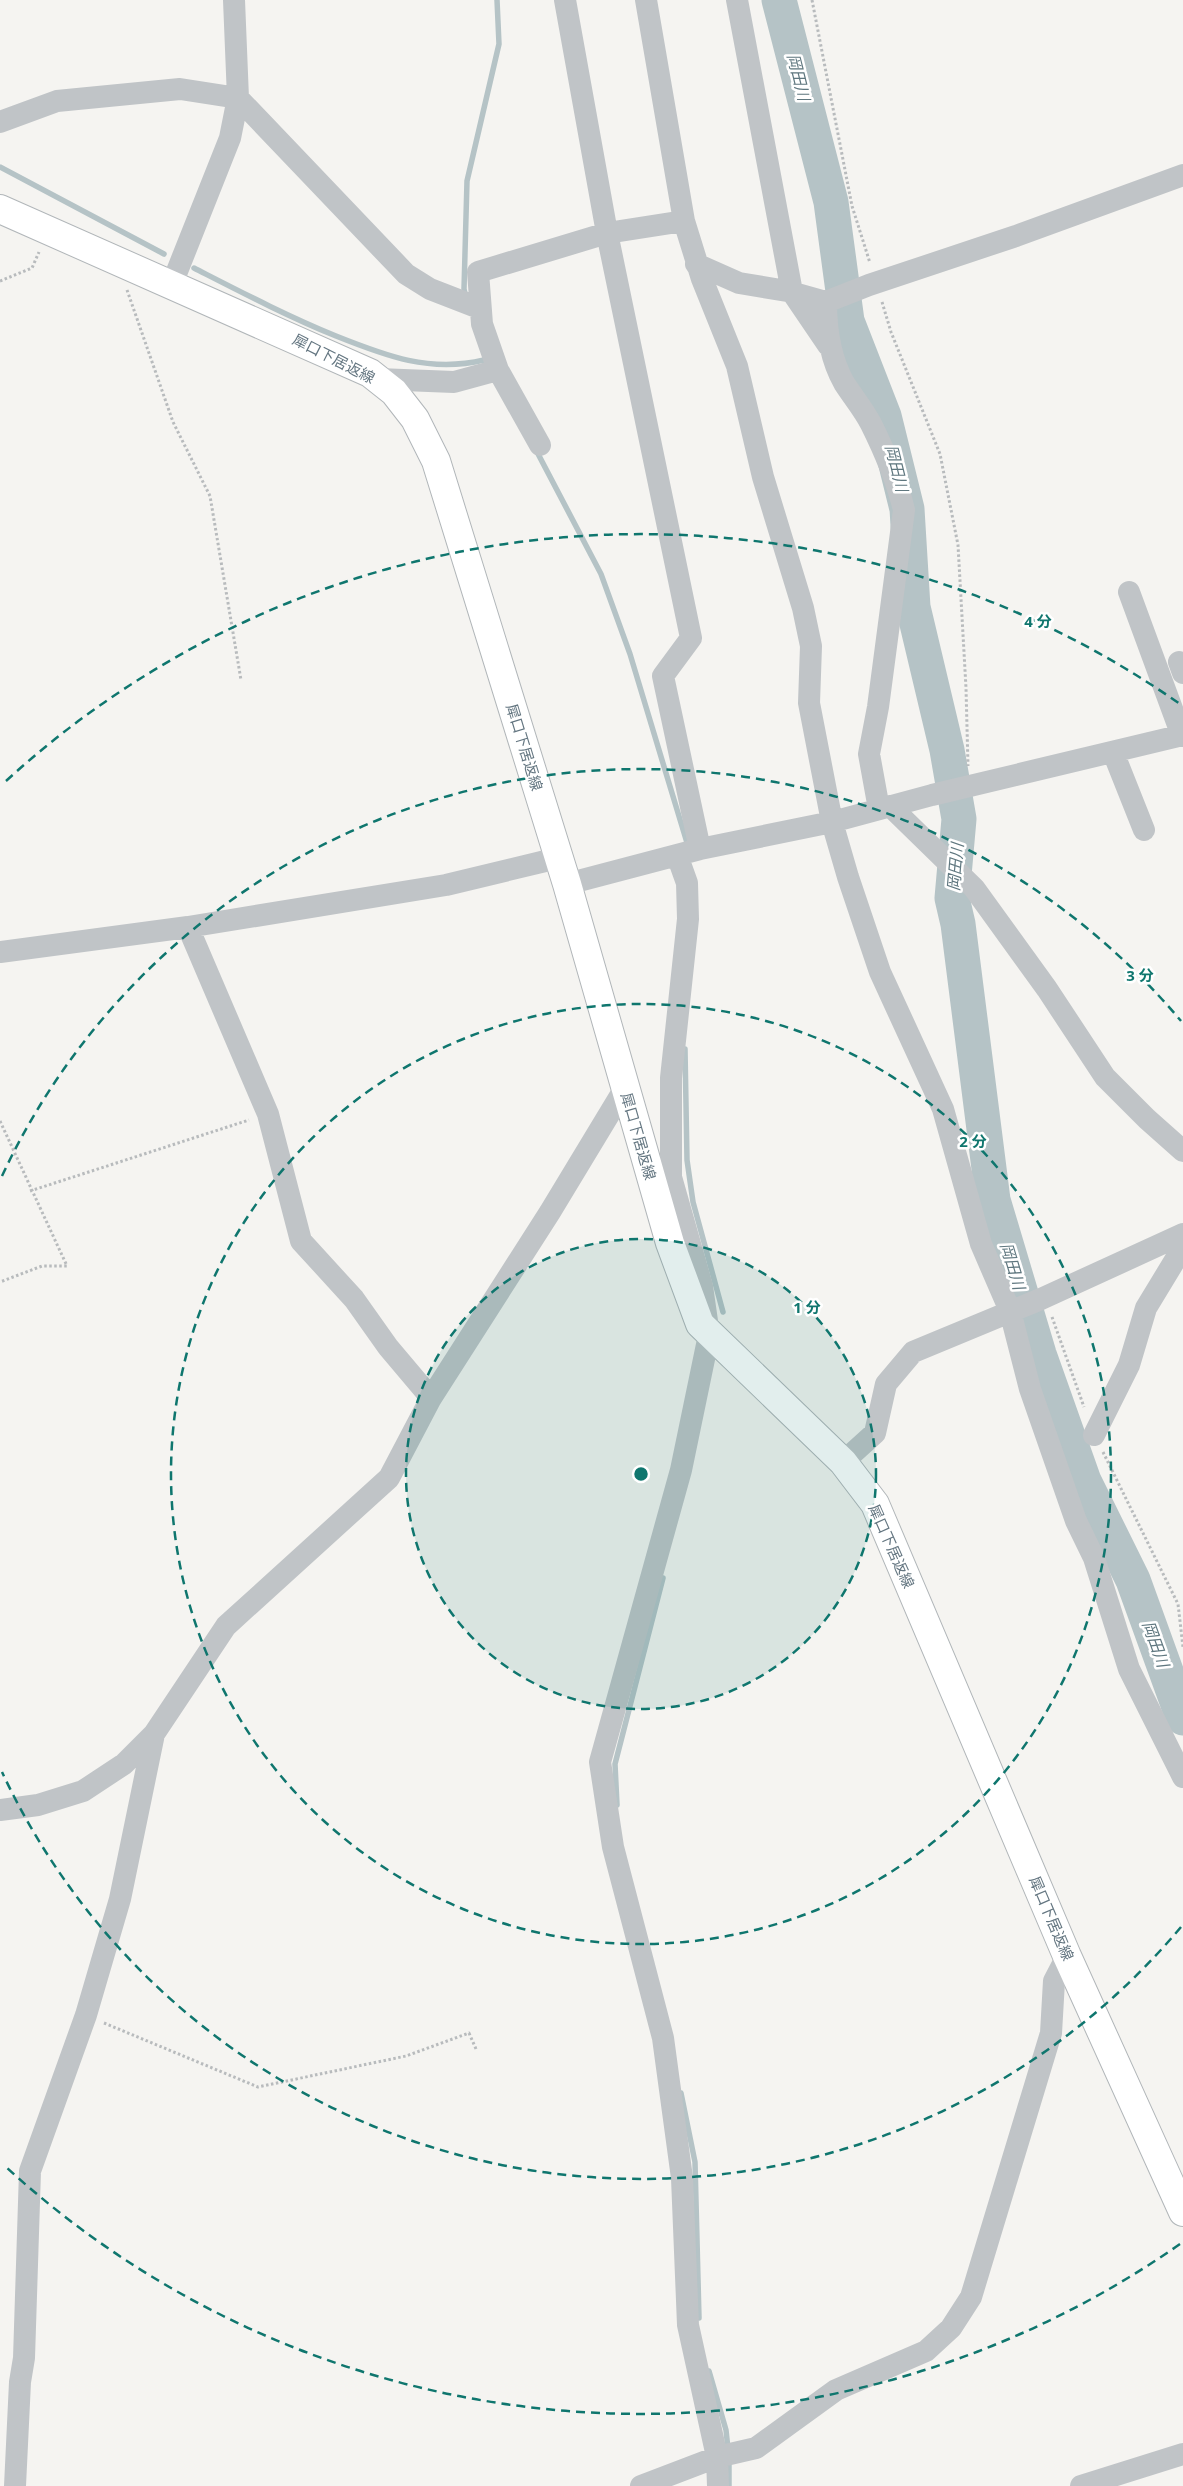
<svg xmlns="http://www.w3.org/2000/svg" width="1183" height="2486" font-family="'Open Sans','Noto Sans JP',sans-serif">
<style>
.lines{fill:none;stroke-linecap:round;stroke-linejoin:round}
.stream{stroke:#b5c3c6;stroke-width:5.5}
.river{stroke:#b5c3c6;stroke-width:35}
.major-casing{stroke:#b1b6b9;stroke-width:30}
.path{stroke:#b8bbbd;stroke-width:3;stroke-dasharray:2.5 2.5;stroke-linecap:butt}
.minor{stroke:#c0c4c7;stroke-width:22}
.major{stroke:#fff;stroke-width:28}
.ring{fill:none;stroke:#0f766e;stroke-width:2.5;stroke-dasharray:9 6}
.labels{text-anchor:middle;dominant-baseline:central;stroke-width:5;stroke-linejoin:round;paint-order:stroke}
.street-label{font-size:15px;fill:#647681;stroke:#fff}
.water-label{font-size:16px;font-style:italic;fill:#5f777f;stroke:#fff}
.centre{fill:#0f766e;stroke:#fff;stroke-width:2.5}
.ring-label{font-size:15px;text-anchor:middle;font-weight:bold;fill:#0f766e;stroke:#fff;stroke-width:5;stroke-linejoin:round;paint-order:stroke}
</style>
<rect width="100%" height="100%" fill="#f5f4f1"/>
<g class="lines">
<path class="stream" d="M0,167L164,254
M194,268C241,292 287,316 336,336C386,356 430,373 484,360
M466,298L464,289L467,181L499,44L497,0
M536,450L601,574L630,654L688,846
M685,1049L687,1160L693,1202L723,1312
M617,1805L615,1764L663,1578
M681,2093L695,2162L699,2318
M709,2371L726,2430L728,2449
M729,2458V2486"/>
<path class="river" d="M779,0L831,202L847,321L884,416L907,509L913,607L947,750L959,819L952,898L958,924L993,1200L1039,1354L1084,1481L1133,1580L1183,1718"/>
<g class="major-casing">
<path id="major" d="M0,209L370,373L394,392L415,419L436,461L567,884L670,1243L700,1324L843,1462L875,1504L1067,1956L1183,2212"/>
</g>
<path class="path" d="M812,0L852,206L870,263
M0,281L32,268L39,252
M127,290L173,422L210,496L241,680
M882,302L891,332L940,454L958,545L966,688L968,766
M0,1121L67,1266H42L0,1282
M30,1191L249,1120
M1052,1317L1084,1407
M1103,1452L1178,1604L1183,1647
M104,2023L258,2087L406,2056L469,2033L476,2049"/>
<path class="minor" d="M565,0L607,233L691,638L663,676L700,849
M646,0L684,221L702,279L737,366L763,477L803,608L811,646L809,703L832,822L848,877L880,972L943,1109L981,1244L1010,1311L1030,1389L1076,1521L1094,1558L1129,1669L1183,1777
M737,0L792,292L828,345
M0,122L57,101L180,89L238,98L406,274L430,289L479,308
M696,264L739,283L787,291L826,302L869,285L1016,236L1183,175
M172,284L230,138L238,98L234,0
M826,302C826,330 830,358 844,383C853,397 864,410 871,424C885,452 897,481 904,510L878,707L869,754L879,809
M378,379L454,382L498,370
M540,445L498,370L482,324L478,272L607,233L684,221
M1129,592L1182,736
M1179,662L1183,673
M1113,752L1144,830
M890,806L974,888L1047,989L1105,1077L1147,1119L1183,1151
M677,855L687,883L688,919L671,1078V1177L702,1286L709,1335L681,1470L600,1762L613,1847L663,2038L682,2178L688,2325L717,2457L718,2486
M567,884L700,849L832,822L932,795L1183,735
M188,927L268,1114L301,1241L354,1299L388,1347L431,1398
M0,952L188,927L446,885L558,858
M1094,1435L1129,1365L1146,1308L1183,1247
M843,1462L875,1433L886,1384L913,1352L1041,1299L1183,1234
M0,1810L38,1805L83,1791L124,1764L154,1734L226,1626L389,1478L431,1398L550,1212L625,1088
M15,2486L20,2382L24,2358L30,2171L86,2015L120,1899L154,1734
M641,2486L717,2457L756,2448L836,2390L926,2351L951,2328L971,2297L1051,2033L1054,1981L1067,1956
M1081,2486L1183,2454"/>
<use href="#major" class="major"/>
</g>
<circle cx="641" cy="1474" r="235" fill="#0f766e" fill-opacity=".12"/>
<g class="ring">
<circle cx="641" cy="1474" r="235"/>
<circle cx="641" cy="1474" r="470"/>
<path d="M1181 1927A705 705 0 0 1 2 1772M2 1176A705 705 0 0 1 1181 1021"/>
<path d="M1180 2244A940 940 0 0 1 6 2167M6 781A940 940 0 0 1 1180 704"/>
</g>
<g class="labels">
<g class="street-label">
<text transform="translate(334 358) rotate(27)">犀口下居返線</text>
<text transform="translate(525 747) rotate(73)">犀口下居返線</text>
<text transform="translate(639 1136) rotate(74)">犀口下居返線</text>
<text transform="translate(892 1546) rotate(66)">犀口下居返線</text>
<text transform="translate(1052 1918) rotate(67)">犀口下居返線</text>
</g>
<g class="water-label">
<text transform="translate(799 77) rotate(76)">岡田川</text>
<text transform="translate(897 468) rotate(76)">岡田川</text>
<text transform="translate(955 867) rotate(-85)">岡田川</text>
<text transform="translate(1013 1266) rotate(73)">岡田川</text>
<text transform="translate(1156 1644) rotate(70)">岡田川</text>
</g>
</g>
<circle cx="641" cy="1474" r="8" class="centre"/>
<g class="ring-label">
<text x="1038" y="627">4 分</text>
<text x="1140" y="981">3 分</text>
<text x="973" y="1147">2 分</text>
<text x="807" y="1313">1 分</text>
</g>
</svg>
